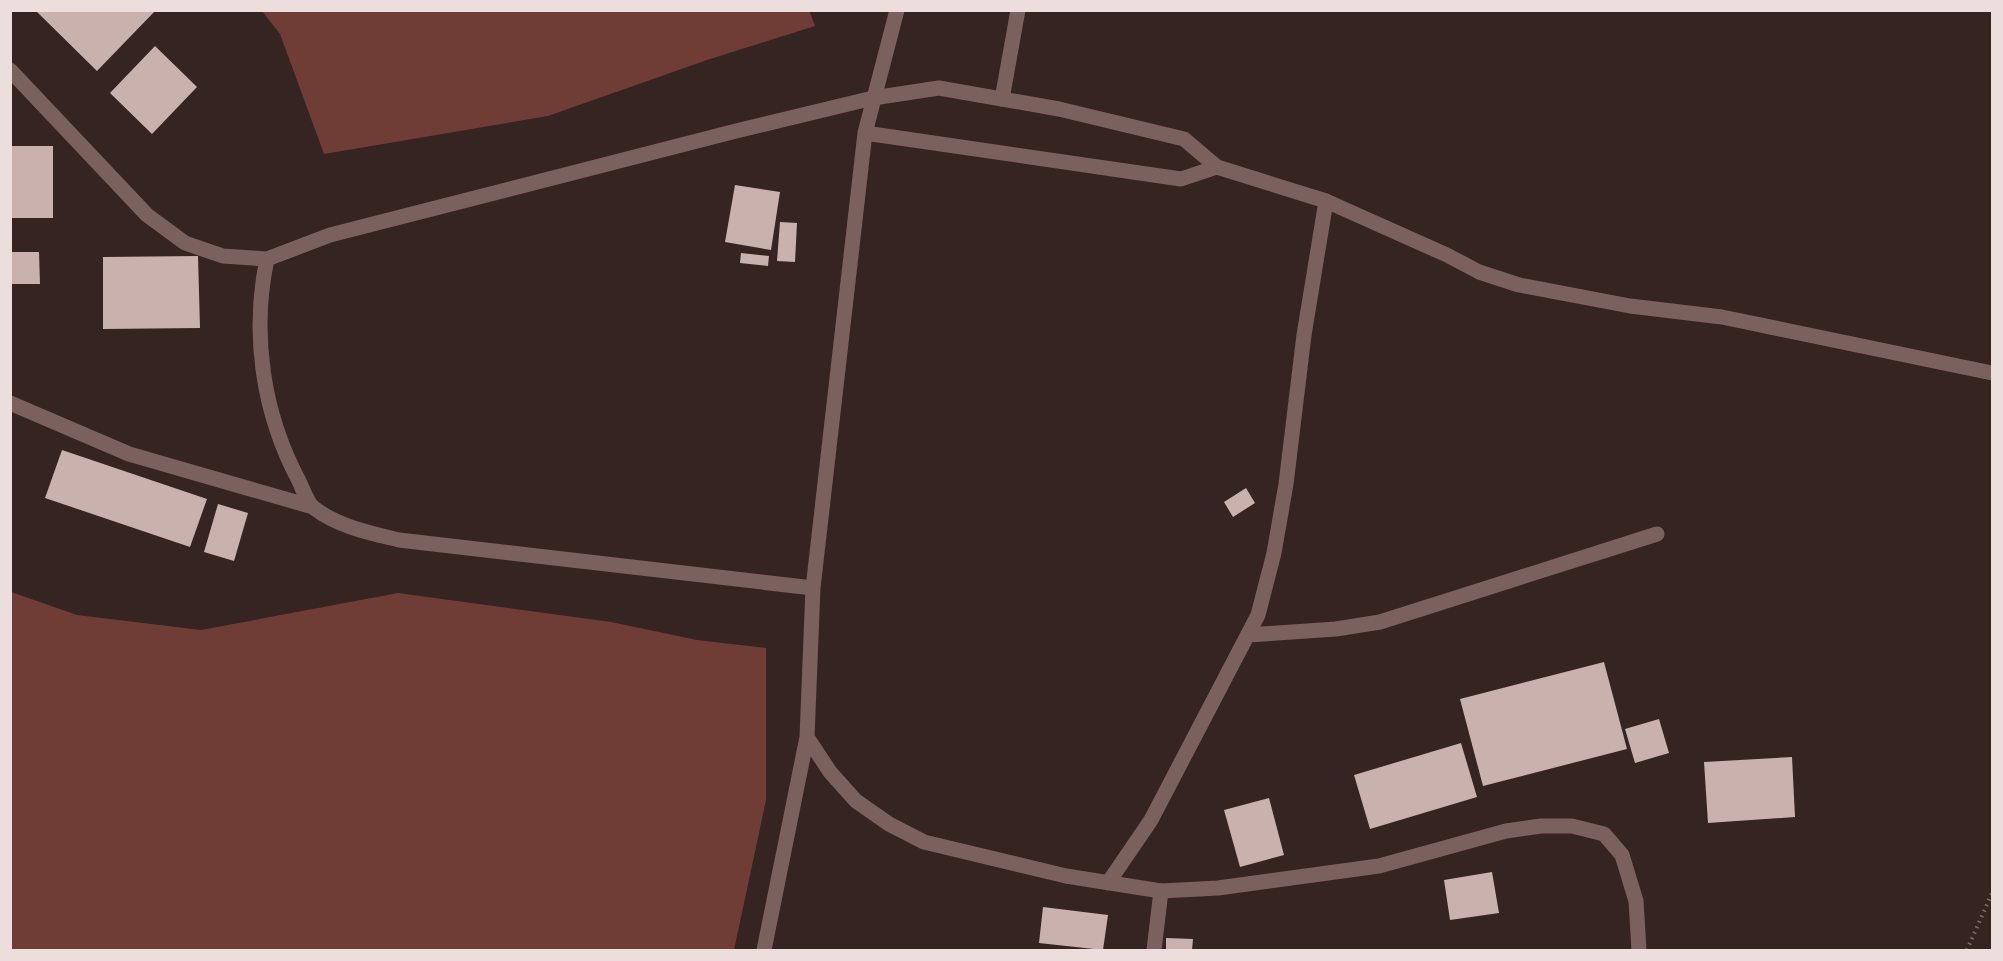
<svg xmlns="http://www.w3.org/2000/svg" width="2003" height="961" font-family="'PT Sans Narrow',sans-serif">
<style>
.green{fill:#6f3c36}
.building{fill:#c9b1ad}
.lines{fill:none;stroke-linecap:round;stroke-linejoin:round}
.path{stroke:#7d6d6b;stroke-width:4;stroke-dasharray:1.5 4.5;stroke-linecap:butt}
.lane{stroke:#7b615d;stroke-width:15}
.street{stroke:#7b615d;stroke-width:15}
</style>
<rect width="100%" height="100%" fill="#362422"/>
<path class="green" d="M809,10L815,26L707,60L548,116L324,154L280,34L262,11Z
M11,592L77,615L201,630L398,593L611,622L697,640L766,648V800L734,950H11Z"/>
<path class="building" d="M35,10H156L97,71Z
M155,46L197,87L152,134L110,93Z
M11,146H53V218H11Z
M735,185L780,192L771,250L725,242Z
M780,222L797,223L795,262L777,261Z
M10,252H39L40,284H10Z
M741,253L769,256L768,266L740,263Z
M198,256L200,328L103,329V257Z
M62,450L207,499L190,547L45,498Z
M1246,488L1255,503L1233,517L1224,502Z
M218,504L248,513L234,561L204,552Z
M1604,662L1627,749L1483,786L1460,699Z
M1659,719L1669,753L1635,763L1625,729Z
M1461,743L1477,797L1370,829L1354,775Z
M1792,757L1795,817L1708,823L1704,762Z
M1269,798L1284,855L1240,867L1224,810Z
M1492,872L1499,913L1450,920L1444,880Z
M1043,907L1108,915L1103,950L1039,943Z
M1166,938L1193,939L1192,950H1166Z"/>
<g class="lines">
<path class="path" d="M1967,950L1992,893"/>
<path class="lane" d="M1002,99L1018,10
M1154,950L1161,891"/>
<path class="street" d="M897,10L865,133L813,588L807,737L830,772L856,801L889,824L924,842L1066,876L1161,891L1218,888L1379,866L1506,831L1541,826H1572L1604,834L1622,855L1636,901L1639,950
M10,70L147,215L185,243L223,256L267,259L330,235L736,131L873,98L939,88L1059,109L1184,139L1217,167L1326,201L1447,255L1479,272L1519,285L1630,306L1722,317L1992,373
M865,133L1181,179L1217,167
M267,259C251,334 263,414 299,481C303,489 307,503 314,508C339,527 370,533 399,540L813,588
M10,403L129,454L313,507
M1248,635L1336,629L1380,622L1657,534
M1108,883L1151,820L1258,615L1274,553L1286,484L1304,335L1326,201
M764,950L807,737"/>
</g>
<rect width="2003" height="961" fill="none" stroke="#ebdedc" stroke-width="24"/>
</svg>
